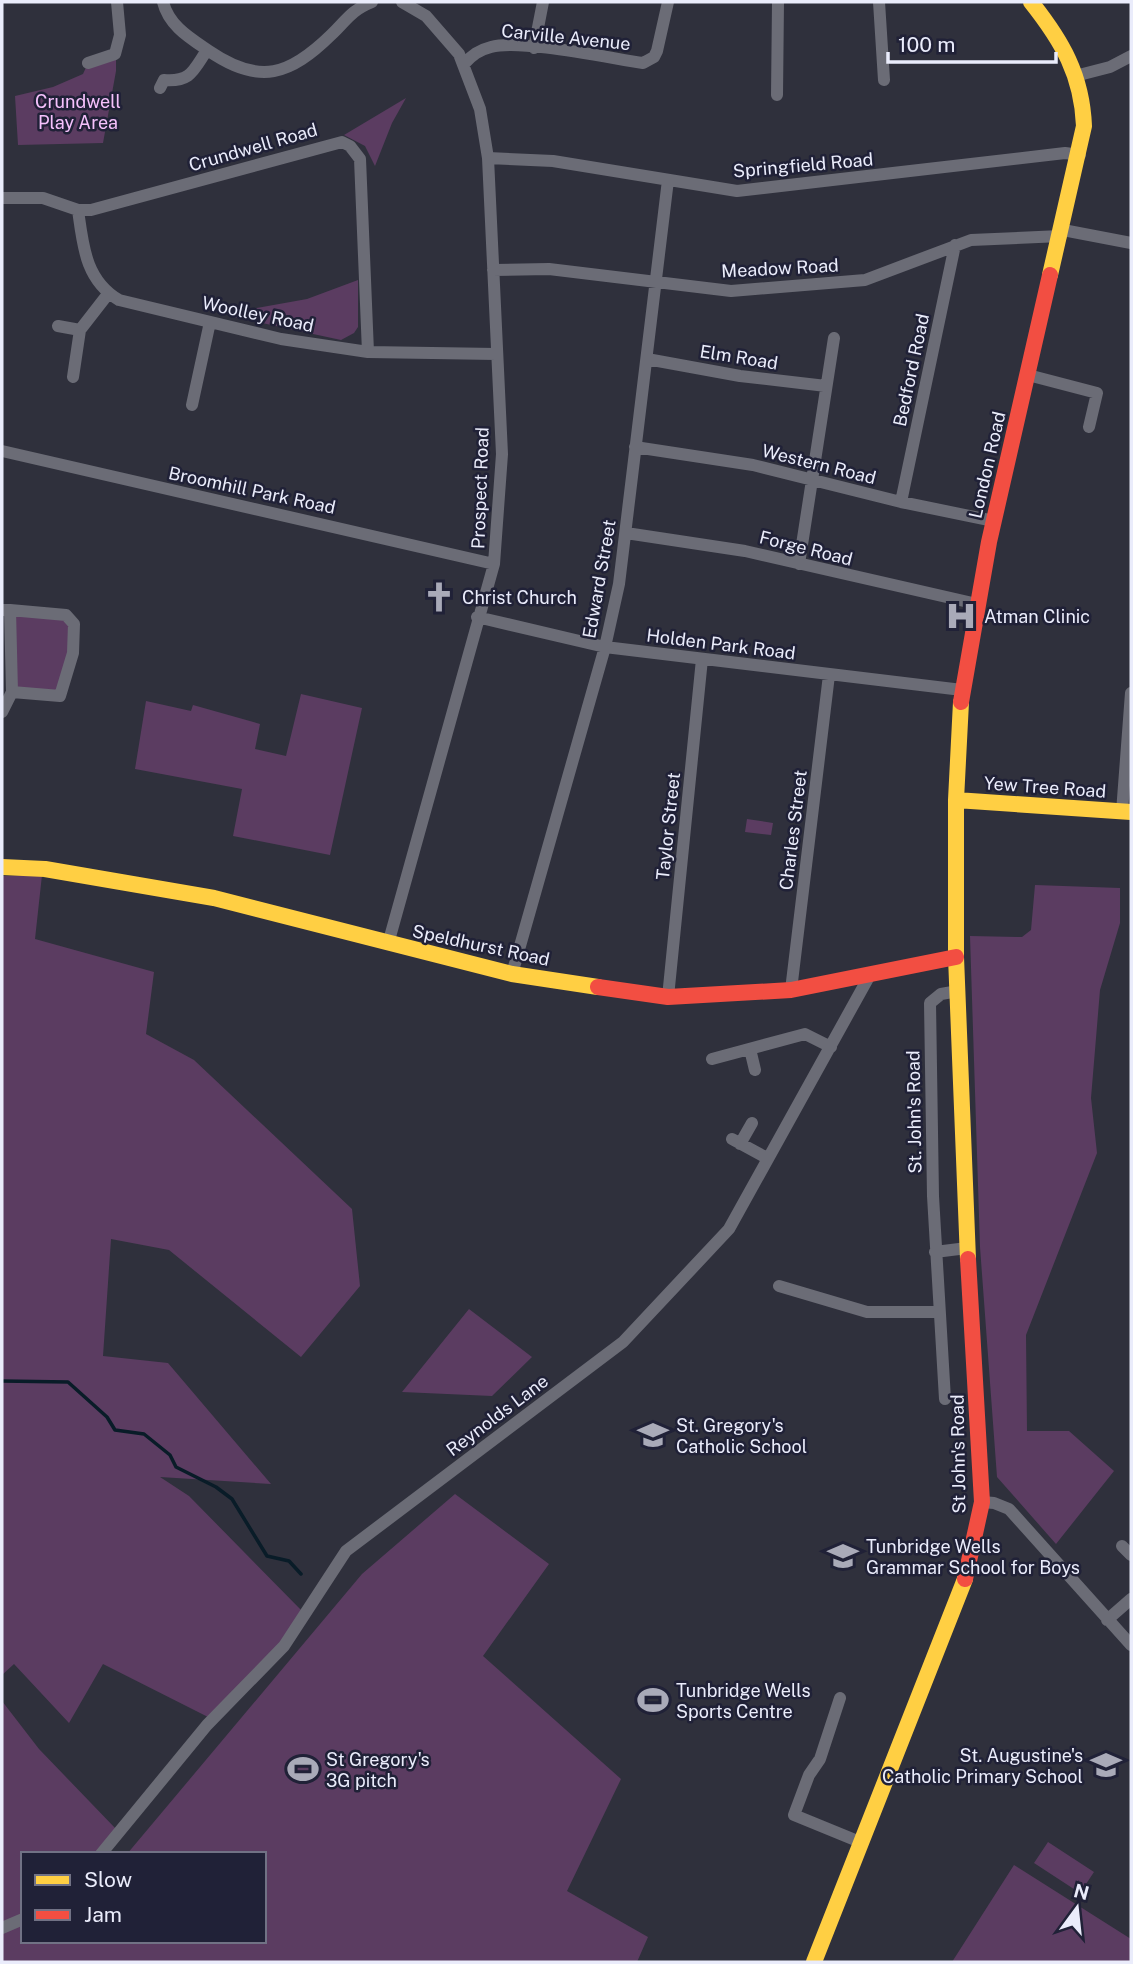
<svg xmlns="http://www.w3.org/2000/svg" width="1133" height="1964" font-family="'Public Sans',sans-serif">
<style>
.green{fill:#5b3c61}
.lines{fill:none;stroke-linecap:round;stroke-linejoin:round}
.stream{stroke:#091c28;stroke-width:3.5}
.street{stroke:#6b6c76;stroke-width:12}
.slow{stroke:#ffcf43;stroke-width:16}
.jam{stroke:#f24e42;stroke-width:16}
.labels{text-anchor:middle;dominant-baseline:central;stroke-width:5;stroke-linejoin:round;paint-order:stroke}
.street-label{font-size:18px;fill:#eaecfb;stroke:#202137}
.park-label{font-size:18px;fill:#f5c1fc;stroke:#202137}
.poi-label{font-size:18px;fill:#eaecfb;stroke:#202137;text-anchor:start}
</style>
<rect width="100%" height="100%" fill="#2f303c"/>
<path class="green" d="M116,56V71L103,143L18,145L15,96L53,87L83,74L88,63Z
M406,98L392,123L375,166L365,146L344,135Z
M358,280V327L354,333L341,340L234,317L235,312L307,299Z
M10,610L66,615L74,624L60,696L12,692Z
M301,694L362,708L330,855L233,836L242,789L135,769L146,701L191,711L193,705L260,724L255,749L286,756Z
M747,819L773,823L771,835L745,832Z
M42,875L35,939L154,972L146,1034L194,1060L352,1209L360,1286L301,1357L169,1250L111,1239L103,1356L168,1363L271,1484L160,1477L189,1496L303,1612L283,1644L210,1718L103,1664L69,1723L14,1664L2,1675V876Z
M1035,885L1120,888V923L1100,990L1091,1098L1097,1153L1026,1335L1027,1431H1069L1114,1471L1056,1544L997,1477L980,1247L970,936L1022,937L1031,930Z
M469,1309L532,1357L492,1396L402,1392Z
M455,1494L549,1564L483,1656L621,1779L567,1891L648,1937L637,1962H2V1701L39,1749L116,1829L97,1854H23V1941H264V1854H127L362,1574Z
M1048,1842L1094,1872L1080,1893L1034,1863Z
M1014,1865L1131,1939V1962H952Z"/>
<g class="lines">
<path class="stream" d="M2,1381L68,1382L107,1417L115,1430L144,1434L170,1455L176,1467L216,1487L232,1499L267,1556L289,1561L301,1574"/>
<path class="street" d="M163,2C169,26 190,38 209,51C260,86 290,75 331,35C347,20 350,11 372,2
M879,2L884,80
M534,48L543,2
M88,63L115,54L120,35L117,2
M464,64C472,55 479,50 491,47C521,39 609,58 643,63L654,57L657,51L668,2
M1079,75L1110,67L1131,56
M160,88L164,80C191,82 193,71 207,50
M777,95L778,2
M488,158L553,161L737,191L1065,153L1080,155
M2,198H43L78,210H91L342,142L350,146L360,159L368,352
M78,210C83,245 85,280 119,300L281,339L368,352L496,354
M1063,230L1131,243
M493,270L549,269L731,291L865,280L971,240L1061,236
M58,326L80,330
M647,359L740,376L826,386
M1028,375L1097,393L1089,427
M73,377L80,330L108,294
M192,405L210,322
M635,447L753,465L901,502L994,521
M2,451L494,564
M901,502L955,245
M626,533L745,551L977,604
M799,564L834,338
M10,610L66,615L74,624L73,653L60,696L12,692
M477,617L605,647L962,690
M2,712L12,692L10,610H2
M1122,812L1131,693
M388,944L494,564L502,454L488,158L480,109L459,54L426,16L402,2
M512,974L605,647L619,584L668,180
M791,990L829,675
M668,997L702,659
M750,1049L755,1070
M712,1059L805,1034L831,1047
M732,1139L767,1158
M740,1144L752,1123
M935,1252L967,1248
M779,1286L867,1312H938
M945,1399L933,1196L930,1003L941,994L958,991
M982,1502L994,1503L1009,1509L1131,1645
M1122,1546L1131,1555
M1107,1620L1131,1599
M840,1698L820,1759L809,1775L794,1815L860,1842
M101,1854L207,1725L284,1646L346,1551L623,1342L729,1229L871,973
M2,1928L23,1919"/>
<path class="slow" d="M1031,2C1062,41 1082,75 1084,126L1050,275
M961,702L956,800V957L968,1259
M956,800L1131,812
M2,867L45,869L214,898L512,974L598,987
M814,1962L965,1579"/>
<path class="jam" d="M961,702L989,542L1050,275
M598,987L668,997L791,990L956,957
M965,1579L982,1502L968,1259"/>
</g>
<defs>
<g id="church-bare" transform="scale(2.415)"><path d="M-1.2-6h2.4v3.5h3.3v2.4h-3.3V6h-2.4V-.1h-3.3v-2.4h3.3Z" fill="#a9aab8" stroke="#202137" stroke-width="2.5" paint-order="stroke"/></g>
<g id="hospital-bare" transform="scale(2.415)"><path d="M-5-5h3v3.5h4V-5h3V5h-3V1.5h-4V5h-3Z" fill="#a9aab8" stroke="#202137" stroke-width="2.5" paint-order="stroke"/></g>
<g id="school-bare" transform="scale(2.415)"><path d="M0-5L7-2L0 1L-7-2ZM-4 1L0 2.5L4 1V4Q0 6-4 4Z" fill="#a9aab8" stroke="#202137" stroke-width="2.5" paint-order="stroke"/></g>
<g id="stadium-bare" transform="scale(2.415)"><path d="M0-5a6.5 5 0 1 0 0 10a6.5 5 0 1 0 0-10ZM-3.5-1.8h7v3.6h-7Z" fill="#a9aab8" stroke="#202137" stroke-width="2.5" paint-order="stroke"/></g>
</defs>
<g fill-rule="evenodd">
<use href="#church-bare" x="439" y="597"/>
<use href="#hospital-bare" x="961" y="616"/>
<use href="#school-bare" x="653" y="1435"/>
<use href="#school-bare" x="843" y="1556"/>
<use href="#stadium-bare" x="653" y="1700"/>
<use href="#school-bare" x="1106" y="1765"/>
<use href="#stadium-bare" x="303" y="1769"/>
</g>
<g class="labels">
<g class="street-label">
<text transform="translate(566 37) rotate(6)">Carville Avenue</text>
<text transform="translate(253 147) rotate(-16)">Crundwell Road</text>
<text transform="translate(803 165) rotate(-5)">Springfield Road</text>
<text transform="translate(780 268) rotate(-3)">Meadow Road</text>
<text transform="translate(258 314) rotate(12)">Woolley Road</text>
<text transform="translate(739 357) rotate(9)">Elm Road</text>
<text transform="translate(911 370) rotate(-78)">Bedford Road</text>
<text transform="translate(819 464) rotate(14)">Western Road</text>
<text transform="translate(987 465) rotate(-77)">London Road</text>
<text transform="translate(480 488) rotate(-88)">Prospect Road</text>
<text transform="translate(252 490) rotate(12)">Broomhill Park Road</text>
<text transform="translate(806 548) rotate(14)">Forge Road</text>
<text transform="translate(599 579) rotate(-80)">Edward Street</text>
<text transform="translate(721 644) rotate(7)">Holden Park Road</text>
<text transform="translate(1045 787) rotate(4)">Yew Tree Road</text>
<text transform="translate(668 826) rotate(-84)">Taylor Street</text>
<text transform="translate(793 830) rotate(-83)">Charles Street</text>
<text transform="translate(481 945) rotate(12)">Speldhurst Road</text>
<text transform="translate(914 1112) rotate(-91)">St. John's Road</text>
<text transform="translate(497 1415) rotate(-37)">Reynolds Lane</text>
<text transform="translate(958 1454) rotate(-91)">St John's Road</text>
</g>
<g class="park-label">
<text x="78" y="101">Crundwell<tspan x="78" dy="21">Play Area</tspan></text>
</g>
<g class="poi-label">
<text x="462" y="597">Christ Church</text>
<text x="984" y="616">Atman Clinic</text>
<text x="676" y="1425">St. Gregory's<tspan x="676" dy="21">Catholic School</tspan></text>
<text x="866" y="1546">Tunbridge Wells<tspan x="866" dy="21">Grammar School for Boys</tspan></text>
<text x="676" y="1690">Tunbridge Wells<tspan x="676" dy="21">Sports Centre</tspan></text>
<text x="1083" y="1755" text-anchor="end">St. Augustine's<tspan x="1083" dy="21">Catholic Primary School</tspan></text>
<text x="326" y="1759">St Gregory's<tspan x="326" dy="21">3G pitch</tspan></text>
</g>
</g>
<rect width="1133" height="1964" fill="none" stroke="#eaecfb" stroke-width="7"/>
<rect x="21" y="1852" width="245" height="91" fill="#202137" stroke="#717285" stroke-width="2"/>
<rect x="35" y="1875" width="35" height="10" fill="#ffcf43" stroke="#717285" stroke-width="2"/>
<text x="84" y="1887" font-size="21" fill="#eaecfb">Slow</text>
<rect x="35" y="1910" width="35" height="10" fill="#f24e42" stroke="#717285" stroke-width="2"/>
<text x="84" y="1922" font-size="21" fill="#eaecfb">Jam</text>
<g transform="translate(1077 1908) rotate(15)" stroke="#202137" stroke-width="5" paint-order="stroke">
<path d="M0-5L12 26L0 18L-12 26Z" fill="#eaecfb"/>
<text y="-10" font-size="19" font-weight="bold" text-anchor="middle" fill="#eaecfb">N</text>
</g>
<path d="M888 52v10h168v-10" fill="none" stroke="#eaecfb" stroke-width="3.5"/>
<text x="898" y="52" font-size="21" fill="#eaecfb" stroke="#202137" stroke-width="5" paint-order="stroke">100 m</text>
</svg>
